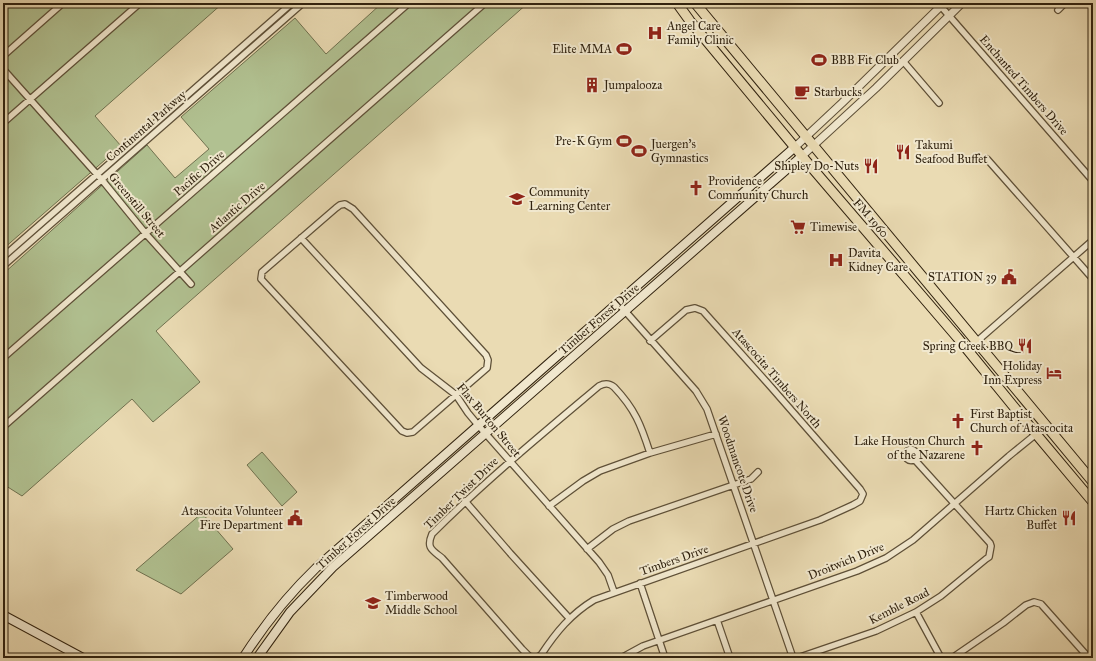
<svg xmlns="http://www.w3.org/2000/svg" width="1096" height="661" font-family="'IM FELL Great Primer',serif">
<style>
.green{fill:#b1c191;stroke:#707250}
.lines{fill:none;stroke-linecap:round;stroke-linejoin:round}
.minor-casing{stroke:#5e5038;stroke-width:8}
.tertiary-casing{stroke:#5e5038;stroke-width:9}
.secondary-casing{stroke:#30220f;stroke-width:10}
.primary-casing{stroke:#30220f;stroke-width:11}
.minor{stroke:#f1e8ce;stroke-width:5.5}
.tertiary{stroke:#f1e8ce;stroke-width:7}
.secondary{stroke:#f1e8ce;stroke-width:8}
.primary{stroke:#eadbb3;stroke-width:9}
.labels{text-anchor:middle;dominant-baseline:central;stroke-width:4;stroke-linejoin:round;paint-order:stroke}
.poi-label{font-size:12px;fill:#30220f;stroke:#f1e8ce;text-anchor:start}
.street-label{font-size:12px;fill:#30220f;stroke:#f1e8ce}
</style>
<rect width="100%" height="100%" fill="#eadbb3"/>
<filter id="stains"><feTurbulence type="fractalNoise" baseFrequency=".005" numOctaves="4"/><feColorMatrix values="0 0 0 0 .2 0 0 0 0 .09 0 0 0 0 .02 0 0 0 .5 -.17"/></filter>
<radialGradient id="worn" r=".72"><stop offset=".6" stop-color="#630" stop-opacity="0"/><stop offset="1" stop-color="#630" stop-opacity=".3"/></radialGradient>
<path class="green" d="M3,3H223L95,116L121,146L3,249Z
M382,3H528L156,331L200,382L153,422L132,399L22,496L3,484V274L147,145L175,178L209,149L181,117L295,18L326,54Z
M262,452L297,492L282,506L247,465Z
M202,513L233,549L181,594L136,570Z"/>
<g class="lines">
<g class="minor-casing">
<path id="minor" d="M938,3L1093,181
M1058,10L1065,3
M3,56L63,3
M903,61L939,103
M3,69L102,180L146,234L191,284
M3,123L140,3
M987,159L1093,279
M345,204L353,209L486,355L488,360L487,368L413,432L407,433L402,431L261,279L262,272L336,208L340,205Z
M301,238L421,368L456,395L468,413L478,425L599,562L608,575L614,592
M3,257L292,3
M3,266L303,3
M618,303L696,391L707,409L793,658
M967,350L1093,240
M3,358L409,3
M3,427L485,3
M905.5 455a5.5 5.5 0 1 1 11 0a5.5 5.5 0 1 1-11 0Z
M650,453C641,425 635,409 614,387C609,383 605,383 599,386C542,434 485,481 432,534C426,548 432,550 442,558L522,649L529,656L536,658L541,655C556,632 571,614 594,600L820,520L853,505L860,501L863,494L860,489L771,387L703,311L695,308L686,310L650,341
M465,501L510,553L569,618
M549,506L583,481L600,471L650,453L716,434
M587,549L613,529L629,521L751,479L758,472
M640,583L665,658
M916,612L941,658
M717,620L730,658
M621,658L643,646L857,571L886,558L913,540L1009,456L1046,426
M797,658L876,631L916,612L941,596L986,559L989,557L991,546L990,543L915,460
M952,658L1003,623L1026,605L1034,602L1041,604L1089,658"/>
</g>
<g class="tertiary-casing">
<path id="tertiary" d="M795,147L842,103L944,3
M802,156L876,88L962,3"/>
</g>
<g class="secondary-casing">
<path id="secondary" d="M3,615L83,658
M243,658C264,625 288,595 316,568L795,147
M257,658L290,612L333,567L802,156"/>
</g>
<g class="primary-casing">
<path id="primary" d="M677,3L690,21L807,162L957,337L1036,434L1093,502
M695,3L1093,482"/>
</g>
<use href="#minor" class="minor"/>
<use href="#tertiary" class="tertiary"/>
<use href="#secondary" class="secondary"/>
<use href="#primary" class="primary"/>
</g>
<defs>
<g id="hospital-bare" transform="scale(1.2)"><path d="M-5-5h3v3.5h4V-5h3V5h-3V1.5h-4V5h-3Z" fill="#8f2418" stroke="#f1e8ce" stroke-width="2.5" paint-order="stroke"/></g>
<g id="stadium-bare" transform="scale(1.2)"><path d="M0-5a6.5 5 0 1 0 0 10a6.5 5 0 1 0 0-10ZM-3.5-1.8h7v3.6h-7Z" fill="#8f2418" stroke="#f1e8ce" stroke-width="2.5" paint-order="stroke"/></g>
<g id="building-bare" transform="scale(1.2)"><path d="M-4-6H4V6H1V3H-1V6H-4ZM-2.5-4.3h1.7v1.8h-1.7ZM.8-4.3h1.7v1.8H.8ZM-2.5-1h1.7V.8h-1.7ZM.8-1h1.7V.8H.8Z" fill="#8f2418" stroke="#f1e8ce" stroke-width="2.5" paint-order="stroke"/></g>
<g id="cafe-bare" transform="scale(1.2)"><path d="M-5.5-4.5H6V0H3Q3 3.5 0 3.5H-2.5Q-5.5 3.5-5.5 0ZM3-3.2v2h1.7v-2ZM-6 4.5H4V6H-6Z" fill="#8f2418" stroke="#f1e8ce" stroke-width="2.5" paint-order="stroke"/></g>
<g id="restaurant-bare" transform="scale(1.2)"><path d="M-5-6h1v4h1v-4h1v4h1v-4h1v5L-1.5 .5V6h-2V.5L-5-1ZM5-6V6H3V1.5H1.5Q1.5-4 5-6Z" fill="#8f2418" stroke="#f1e8ce" stroke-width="2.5" paint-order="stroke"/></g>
<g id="church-bare" transform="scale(1.2)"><path d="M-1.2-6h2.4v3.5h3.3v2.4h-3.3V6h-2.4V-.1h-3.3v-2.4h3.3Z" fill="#8f2418" stroke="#f1e8ce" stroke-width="2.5" paint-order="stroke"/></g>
<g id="school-bare" transform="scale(1.2)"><path d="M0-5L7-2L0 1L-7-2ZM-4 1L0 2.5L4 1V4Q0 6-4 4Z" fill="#8f2418" stroke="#f1e8ce" stroke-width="2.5" paint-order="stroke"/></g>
<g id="supermarket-bare" transform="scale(1.2)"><path d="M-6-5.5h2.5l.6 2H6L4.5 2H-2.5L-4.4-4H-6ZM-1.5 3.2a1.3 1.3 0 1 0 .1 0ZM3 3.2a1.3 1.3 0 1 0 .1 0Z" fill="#8f2418" stroke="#f1e8ce" stroke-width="2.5" paint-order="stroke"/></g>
<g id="civic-bare" transform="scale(1.2)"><path d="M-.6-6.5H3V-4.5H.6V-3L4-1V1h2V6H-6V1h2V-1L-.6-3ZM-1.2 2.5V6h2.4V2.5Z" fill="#8f2418" stroke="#f1e8ce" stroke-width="2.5" paint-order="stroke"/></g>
<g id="hotel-bare" transform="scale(1.2)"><path d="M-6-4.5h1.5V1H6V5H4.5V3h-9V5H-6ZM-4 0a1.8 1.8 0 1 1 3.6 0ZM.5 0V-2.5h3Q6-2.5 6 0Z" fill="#8f2418" stroke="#f1e8ce" stroke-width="2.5" paint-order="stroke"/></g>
</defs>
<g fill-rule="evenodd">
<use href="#hospital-bare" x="655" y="33"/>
<use href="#stadium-bare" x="624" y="49"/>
<use href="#stadium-bare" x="819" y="60"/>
<use href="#building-bare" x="592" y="85"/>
<use href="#cafe-bare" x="802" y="92"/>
<use href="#stadium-bare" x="624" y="141"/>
<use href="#stadium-bare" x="639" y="151"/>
<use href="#restaurant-bare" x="903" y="152"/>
<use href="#restaurant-bare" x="871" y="166"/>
<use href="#church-bare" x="696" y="188"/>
<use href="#school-bare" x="517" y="199"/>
<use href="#supermarket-bare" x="798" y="227"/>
<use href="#hospital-bare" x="836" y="260"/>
<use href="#civic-bare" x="1009" y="277"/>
<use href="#restaurant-bare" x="1025" y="346"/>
<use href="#hotel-bare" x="1054" y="373"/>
<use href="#church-bare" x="958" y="421"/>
<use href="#church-bare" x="977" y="448"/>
<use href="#civic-bare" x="295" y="518"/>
<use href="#restaurant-bare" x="1069" y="518"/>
<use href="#school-bare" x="373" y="603"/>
</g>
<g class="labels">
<g class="poi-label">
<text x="667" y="26">Angel Care<tspan x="667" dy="14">Family Clinic</tspan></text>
<text x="612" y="49" text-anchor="end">Elite MMA</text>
<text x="831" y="60">BBB Fit Club</text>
<text x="604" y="85">Jumpalooza</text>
<text x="814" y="92">Starbucks</text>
<text x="612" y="141" text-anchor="end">Pre-K Gym</text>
<text x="651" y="144">Juergen's<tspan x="651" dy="14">Gymnastics</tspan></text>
<text x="915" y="145">Takumi<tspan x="915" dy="14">Seafood Buffet</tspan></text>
<text x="859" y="166" text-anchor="end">Shipley Do-Nuts</text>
<text x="708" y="181">Providence<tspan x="708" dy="14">Community Church</tspan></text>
<text x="529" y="192">Community<tspan x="529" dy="14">Learning Center</tspan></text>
<text x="810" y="227">Timewise</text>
<text x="848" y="253">Davita<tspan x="848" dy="14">Kidney Care</tspan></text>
<text x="997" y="277" text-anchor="end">STATION 39</text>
<text x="1013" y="346" text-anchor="end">Spring Creek BBQ</text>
<text x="1042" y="366" text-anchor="end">Holiday<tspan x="1042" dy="14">Inn Express</tspan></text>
<text x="970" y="414">First Baptist<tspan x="970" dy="14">Church of Atascocita</tspan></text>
<text x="965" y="441" text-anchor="end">Lake Houston Church<tspan x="965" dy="14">of the Nazarene</tspan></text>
<text x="283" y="511" text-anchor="end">Atascocita Volunteer<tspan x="283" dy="14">Fire Department</tspan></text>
<text x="1057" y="511" text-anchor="end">Hartz Chicken<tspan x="1057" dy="14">Buffet</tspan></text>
<text x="385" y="596">Timberwood<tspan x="385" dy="14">Middle School</tspan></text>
</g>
<g class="street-label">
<text transform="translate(1024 85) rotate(49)">Enchanted Timbers Drive</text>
<text transform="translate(146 126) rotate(-41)">Continental Parkway</text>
<text transform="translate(199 173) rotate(-41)">Pacific Drive</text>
<text transform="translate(137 205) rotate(50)">Greenstill Street</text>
<text transform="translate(237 207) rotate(-41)">Atlantic Drive</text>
<text transform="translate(871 218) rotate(49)">FM 1960</text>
<text transform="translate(599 319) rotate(-41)">Timber Forest Drive</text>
<text transform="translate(777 378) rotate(49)">Atascocita Timbers North</text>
<text transform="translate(489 420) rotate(50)">Flax Burton Street</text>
<text transform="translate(738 464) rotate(71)">Woodmancote Drive</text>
<text transform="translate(461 493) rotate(-44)">Timber Twist Drive</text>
<text transform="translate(356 533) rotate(-42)">Timber Forest Drive</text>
<text transform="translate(674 560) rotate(-19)">Timbers Drive</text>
<text transform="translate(846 561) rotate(-22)">Droitwich Drive</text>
<text transform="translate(899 606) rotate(-27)">Kemble Road</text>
</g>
</g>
<rect width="1096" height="661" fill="none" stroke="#eadbb3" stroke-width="16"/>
<rect x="4" y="4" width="1088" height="653" fill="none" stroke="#30220f" stroke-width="2"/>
<rect x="8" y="8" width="1080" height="645" fill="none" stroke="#30220f"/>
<rect width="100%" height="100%" filter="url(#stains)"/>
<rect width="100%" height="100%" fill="url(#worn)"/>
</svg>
